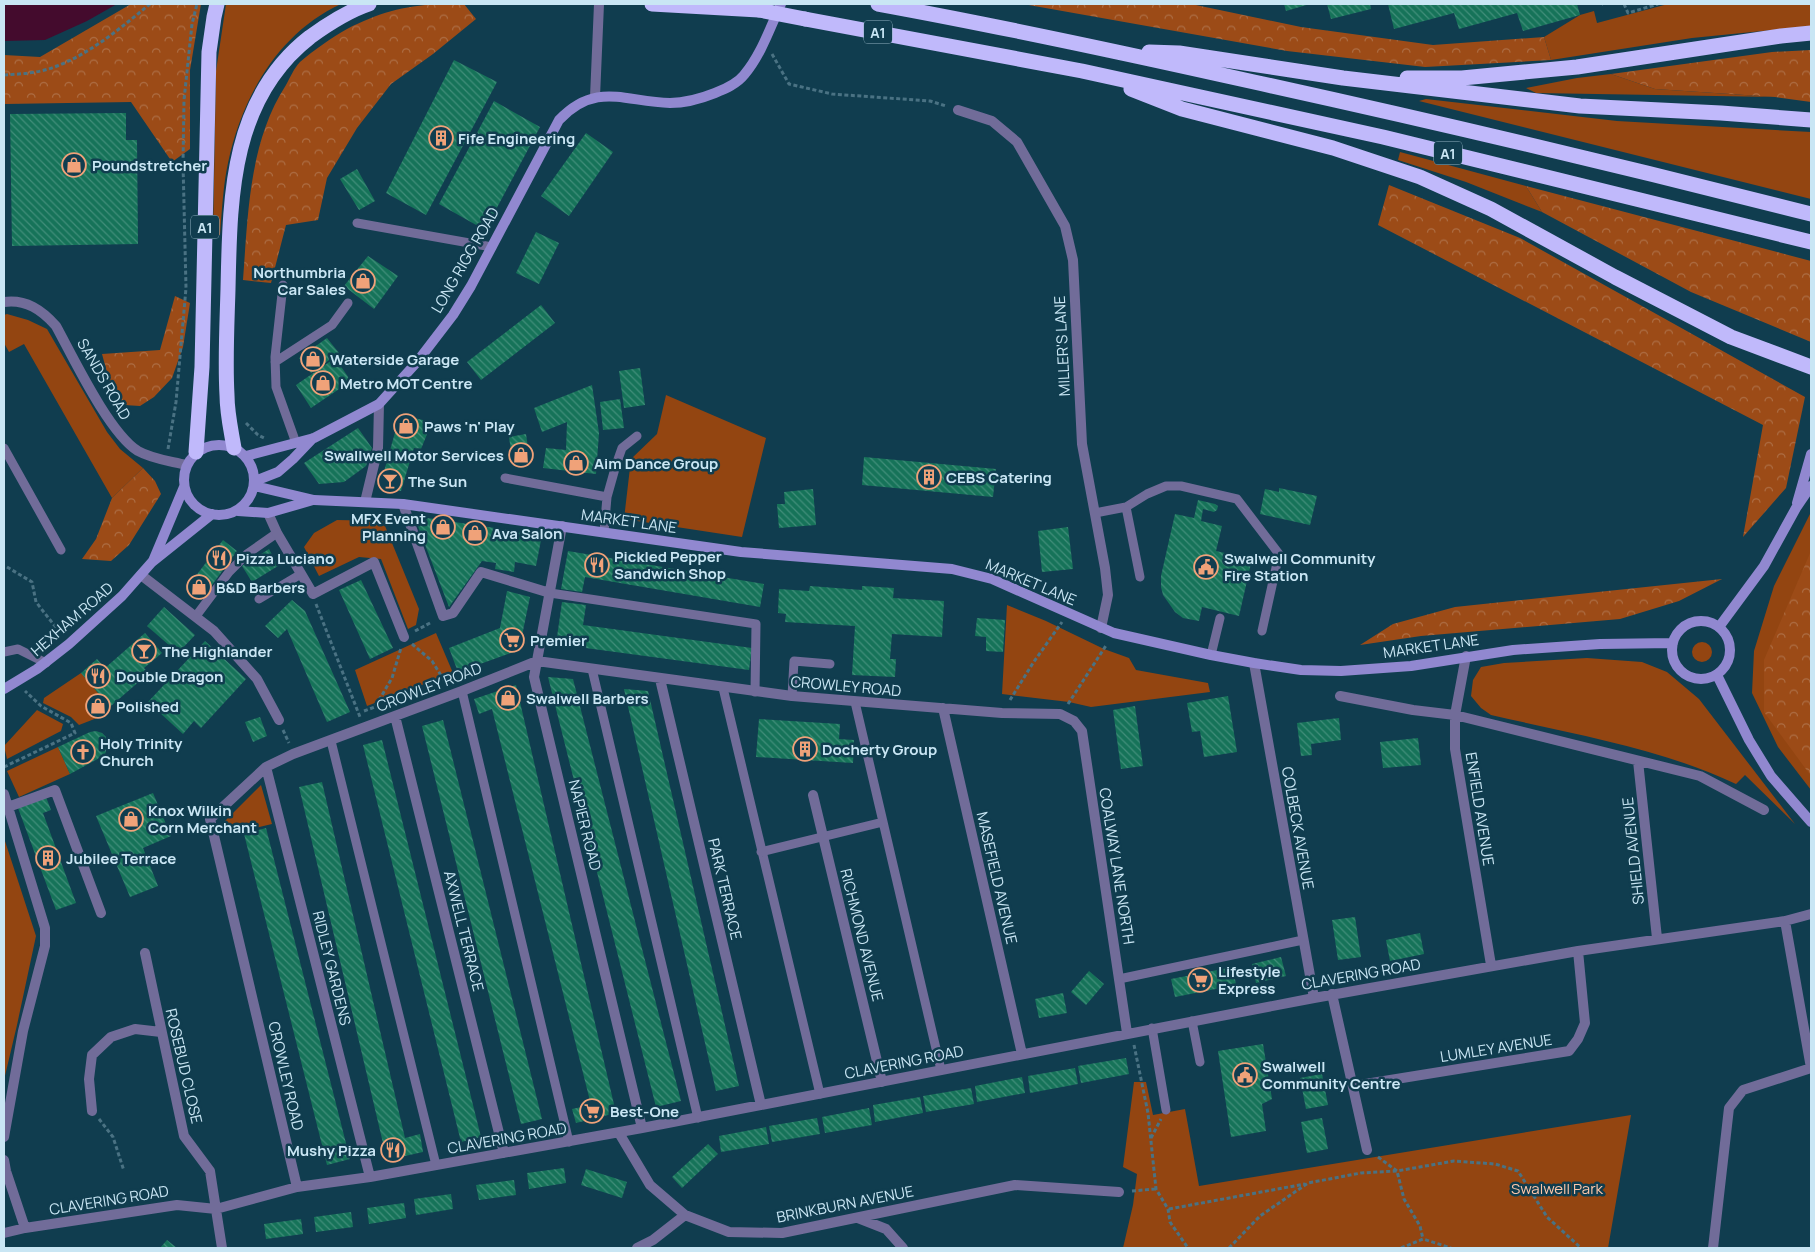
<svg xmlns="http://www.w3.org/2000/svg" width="1815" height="1252" font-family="Manrope,sans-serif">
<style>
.green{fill:#934511}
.forest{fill:url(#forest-crowns)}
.water{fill:#440b2d}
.building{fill:url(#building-back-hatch)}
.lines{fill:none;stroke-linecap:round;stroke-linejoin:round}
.path{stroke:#4a7283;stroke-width:3;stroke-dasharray:4 2.5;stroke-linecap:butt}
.lane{stroke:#716c99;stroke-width:9}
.street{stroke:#716c99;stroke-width:10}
.secondary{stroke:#9188d0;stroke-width:10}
.highway{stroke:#c0b9fb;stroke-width:15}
.highway-bridge{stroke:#c0b9fb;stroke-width:15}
.labels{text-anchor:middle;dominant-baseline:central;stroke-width:5;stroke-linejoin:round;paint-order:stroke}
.shield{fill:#103d4f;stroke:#92b3c2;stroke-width:1}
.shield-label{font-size:14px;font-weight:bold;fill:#c9e6f4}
.poi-label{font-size:15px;font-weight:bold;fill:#c9e6f4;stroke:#103d4f;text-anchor:start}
.street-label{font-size:15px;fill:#c9e6f4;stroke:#103d4f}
.park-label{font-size:15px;fill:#fec7aa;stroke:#103d4f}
</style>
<defs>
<pattern id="forest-crowns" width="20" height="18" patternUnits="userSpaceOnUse" patternTransform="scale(1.25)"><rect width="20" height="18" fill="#9c4b17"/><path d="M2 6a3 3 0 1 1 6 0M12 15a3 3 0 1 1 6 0" fill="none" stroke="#ad6e45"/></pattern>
<pattern id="building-back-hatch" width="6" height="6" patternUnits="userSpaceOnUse" patternTransform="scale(1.25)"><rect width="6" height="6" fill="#167359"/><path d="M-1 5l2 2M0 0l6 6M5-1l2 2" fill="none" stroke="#418e7a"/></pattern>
</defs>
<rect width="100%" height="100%" fill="#103d4f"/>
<path class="green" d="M226,4H341C278,33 242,97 228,163C223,186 222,211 220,235H213L216,71Z
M1668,4H1811V26L1692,38L1551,60L1544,37L1580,15L1594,11L1597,23Z
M1611,74L1655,89L1775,97L1536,93L1526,88L1577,78Z
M1426,99L1617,121L1811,132V199L1419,101Z
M1400,152L1526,186L1542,212L1466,182L1398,160Z
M7,314L28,320L47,329L107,432L120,449L143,468L112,498L24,344L9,352L4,343V315Z
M666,395L766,438L742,537L624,519L631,459L657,434Z
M1811,512V790L1778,747L1752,693L1754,651L1774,586Z
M337,520L383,521L419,609L416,625L408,629L381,559L359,557L319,576L304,547L314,533Z
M1007,605L1046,621L1104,649L1129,658L1136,670L1208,683L1210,692L1091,707L1069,702L1002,694Z
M436,633L453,673L367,706L355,670Z
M1692 652a10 10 0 1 1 20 0a10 10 0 1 1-20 0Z
M1587,658L1642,662L1667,672L1699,699L1795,824L1745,775L1736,784C1660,748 1573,734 1491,715L1481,708L1471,696L1473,680L1481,667L1504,663Z
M81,673L99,694L86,705L97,718L79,725L71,717L43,703L44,698Z
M37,710L63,724L61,731L7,759L4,746Z
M58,747L70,774L19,797L7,771Z
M261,785L272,824L225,835L223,823Z
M4,838L36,936L17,1025L4,1080Z
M1134,1082H1146L1153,1115L1185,1109L1199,1186L1631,1115L1608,1248H1123L1133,1205L1137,1174L1123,1167Z"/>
<path class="forest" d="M131,4H201L190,70V149L172,162L131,102L4,104V55L40,57Z
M438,4H464L476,19L433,54L391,84L357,128L327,178L318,220L286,225L271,283L243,280C248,214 249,142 286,85C290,78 294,68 300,62C314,50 331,38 347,29C378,13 403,6 438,4Z
M1023,4H1191L1301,27L1433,45L1544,37L1551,60L1425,67L1287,51Z
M1811,50V102L1775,97L1655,89L1611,74L1772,52Z
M1389,185L1520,238L1805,397L1786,488L1743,537L1763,425L1378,225Z
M1526,186L1811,261V342L1691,292L1542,212Z
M175,296L190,303L183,347L172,378L154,397L140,406L124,405L111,387L102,354L160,350Z
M143,468L155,481L161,494L129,545L111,561L82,559L96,539L112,498Z
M1811,551V776L1764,712V660Z
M1722,579L1679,601L1620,619L1421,636L1360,645L1393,624L1455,607Z"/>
<path class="water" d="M4,4H117L87,21L45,40L4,41Z"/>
<path class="building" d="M1284,4H1310L1286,11Z
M1327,4H1370L1371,9L1331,19Z
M1388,4H1577L1580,15L1523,31L1517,13L1459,29L1454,13L1394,29Z
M454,60L497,82L426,215L386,193Z
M494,101L540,127L485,230L439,204Z
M126,113V140H137L138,244L12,246L10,114Z
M586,133L613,152L569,216L541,196Z
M357,169L375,201L359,210L340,179Z
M536,232L559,243L539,284L516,273Z
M368,256L398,276L374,309L344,286Z
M541,305L555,323L481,380L467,362Z
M327,338L339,353L311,373L299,358Z
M335,358L351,381L311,408L296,385Z
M640,368L645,405L624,408L619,371Z
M592,385L599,433L596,474L543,468L546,448L566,450L567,422L542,432L534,408Z
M620,399L624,428L603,430L600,402Z
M400,415L432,422L421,449L414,448L401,491L382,490L381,482Z
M358,428L372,448L366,466L344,482L319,484L304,463Z
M526,434L530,461L513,464L509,437Z
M864,457L996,469L993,497L862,485Z
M1279,488L1317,496L1310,525L1260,514L1265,489L1279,492Z
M813,489L816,525L779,528L777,504H785L784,492Z
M1198,500L1215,504L1218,506L1217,510L1214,512L1203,509L1201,521L1222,526L1216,551L1252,559L1239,616L1202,607L1199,621L1183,618L1175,612L1163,595L1161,587V576L1175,514L1194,518Z
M414,516L542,535L536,566L515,562L514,572L495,569L496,563L482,561L449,607Z
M1068,527L1073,569L1042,572L1038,531Z
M223,540L237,551L201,600L186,589Z
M269,549L278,566L252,582L242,566Z
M568,551L764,584L760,607L585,577L582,592L561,589Z
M361,580L393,648L370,659L339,590Z
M810,586L862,590V586L894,588L893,598L944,601L942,637L892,634L890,659H896L895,677L852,675L855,626L785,622L786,614L778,613L779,589L809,591Z
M507,591L530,597L519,650L458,672L449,648L500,628Z
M292,600L305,611L350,712L327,722L287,629L278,638L265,626Z
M562,602L586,605L583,625L752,648L749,670L556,644Z
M164,607L195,635L178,653L147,626Z
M977,618L1005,620L1003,652L986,651V637L975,636Z
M145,633L162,653L144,668L149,673L97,718L86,705L99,694L81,673L97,659L105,668Z
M205,641L246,679L201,728L194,721L183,734L148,702Z
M548,677L573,679L681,1101L656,1107Z
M516,685L616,1113L576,1123L572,1109L591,1105L492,709L479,714L474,699Z
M624,689L648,691L739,1086L716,1091Z
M1228,696L1237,752L1204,757L1200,731L1192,732L1187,703Z
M1135,706L1143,766L1121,769L1113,710Z
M260,717L267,736L253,742L245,722Z
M1339,718L1341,740L1311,744L1312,755L1301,756L1297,723Z
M759,719L840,724L839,739L854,740L853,763L756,757Z
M443,720L542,1119L521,1124L422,726Z
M96,731L102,733L106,737L108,742L105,755L70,774L58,747L90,732Z
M1418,738L1421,765L1383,768L1380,742Z
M382,740L481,1137L461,1142L363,745Z
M322,782L405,1138L420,1134L423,1152L387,1160L299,787Z
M153,793L171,836L143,848L158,886L130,897L96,816Z
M46,797L51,810L43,813L76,903L56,910L18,808Z
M266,828L350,1159L327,1165L244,834Z
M1355,917L1361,957L1338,960L1332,920Z
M1420,933L1424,954L1390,961L1386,940Z
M1281,957L1286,976L1256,983L1252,964Z
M1233,967L1236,985L1175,997L1171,979Z
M1089,971L1104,984L1086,1005L1071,992Z
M1063,993L1067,1013L1039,1018L1035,999Z
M1263,1044L1272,1099L1262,1104L1266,1131L1231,1137L1218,1051Z
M1126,1058L1129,1074L1081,1083L1078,1066Z
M1075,1068L1078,1084L1030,1093L1028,1076Z
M1322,1074L1328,1105L1306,1109L1300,1078Z
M1022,1077L1025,1093L977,1102L975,1086Z
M971,1088L974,1104L926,1112L923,1096Z
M920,1097L923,1113L875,1122L873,1105Z
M869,1108L872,1125L825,1133L822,1117Z
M817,1118L820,1134L772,1142L769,1126Z
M1322,1118L1328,1149L1307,1153L1301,1122Z
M766,1127L769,1144L721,1152L719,1136Z
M708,1144L718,1154L682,1188L672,1177Z
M564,1168L566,1183L529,1189L527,1173Z
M586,1169L627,1182L622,1198L581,1185Z
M514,1180L516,1195L479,1200L476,1185Z
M451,1194L453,1209L416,1215L414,1199Z
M404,1203L406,1218L369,1224L367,1208Z
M351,1212L353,1227L316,1232L314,1217Z
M301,1219L303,1234L266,1239L264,1224Z
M167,1240L177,1248H160Z"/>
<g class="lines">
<path class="path" d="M1602,4H1603
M1624,4L1628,13L1658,4
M772,54L789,84L832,94L930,101L946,106
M4,75C22,74 40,73 57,66C91,53 122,27 150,4
M246,423L258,435L264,438
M168,449L176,402L186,288L183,163L184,100L192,24L197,4
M7,567L32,582L36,602L61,634
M316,604L360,717
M415,631L432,622
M412,644L432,661L447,685
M1010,700L1033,663L1062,622
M1068,704L1107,644
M364,711L375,707L392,678L401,648
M283,730L289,743
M4,767L75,733L71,723L41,706L25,691
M1134,1045L1148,1113L1156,1189L1168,1209L1170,1222L1188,1248
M99,1119L113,1137L124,1171
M1151,1138L1161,1119
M1378,1157L1397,1171L1454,1161L1495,1164L1518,1171L1547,1217L1581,1248
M1132,1191L1155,1189
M1169,1209L1305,1184
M1229,1248L1260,1216L1308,1183L1361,1173L1397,1171L1404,1199L1420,1226L1423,1239
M1401,1248L1423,1239L1451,1248"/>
<path class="lane" d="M357,223L492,247
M283,285L275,357L276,387L296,443
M275,362L332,325L348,303
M4,448L61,550
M505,478L607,497L604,532
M607,497L616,465L622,448L637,436
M1126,507L1140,577
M1095,513L1126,507L1147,494L1166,486H1181L1237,499L1279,554L1262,631
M550,593L756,624L755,692
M259,599L301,574
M196,616L229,572L247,554L277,533
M4,652L18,649L46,663
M1211,655L1220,618
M592,669L698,1118
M723,688L820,1094
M462,691L569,1142
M792,696L794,661L830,664
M855,702L941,1070
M331,741L436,1165
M761,852L883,822
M1119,979L1303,940
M1192,1021L1200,1062
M1152,1028L1166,1110"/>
<path class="street" d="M595,97L599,4
M958,110L992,121L1017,142L1065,226L1073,260L1082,444L1105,568L1108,595L1101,628
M4,302C26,299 42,310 56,326C73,357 109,433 138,451C152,459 170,461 186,465
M365,502L378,448L379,404
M403,504L443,616L453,613L481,572L550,593
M268,513L277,533L313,594L374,562L404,637
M562,526L534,677L642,1128
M141,575L214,631L257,679L279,720
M1466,656L1455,715V749L1491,965
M1254,663L1314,998
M660,679L761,1105
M1340,696L1413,710L1455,715L1700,776L1764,810
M943,708L1022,1054
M395,716L504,1153
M1638,761L1657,938
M266,767L370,1177
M4,794L45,928V946L23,1031L4,1137
M813,795L882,1082
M8,807L55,790L101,913
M1785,921L1811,1068
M145,953L184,1136L210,1171L222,1248
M1332,994L1367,1150
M1353,1086L1569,1051L1578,1039L1585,1023L1578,951
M92,1111L89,1079L92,1055L111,1037L135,1029L161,1032
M619,1133L650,1185L685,1215L729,1232L782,1233L1015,1185L1119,1192
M4,1160L6,1171L25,1228
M297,1187L210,819L266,767L293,754L462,691L537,661L792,696L1002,713L1060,714L1074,721L1082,731L1127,1033
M858,1218L886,1229L903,1248
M4,1233L25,1228L177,1205L216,1209L297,1187L370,1177L642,1128L1314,998L1578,951L1785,921L1811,914
M637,1248L653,1240L685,1215
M1713,1248L1729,1108L1743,1090L1811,1068"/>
<path class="secondary" d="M184 480a35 35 0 1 1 70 0a35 35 0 1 1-70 0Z
M246,456L314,438L379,404L417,362L453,315L471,286L559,120C596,81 625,102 670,103C686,103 700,99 715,93C725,89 737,84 744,75C761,55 770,28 781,4
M255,481L278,472L293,459L313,438
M255,486L314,500L403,504L741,552L952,569L992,579L1114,633L1211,655L1254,663L1301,670L1341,671L1411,666L1513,650L1600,644L1673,643
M1797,503L1811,454
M238,511L268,513L313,500
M153,561L184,487
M1672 650a29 29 0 1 1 58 0a29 29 0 1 1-58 0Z
M1719,627L1764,566L1796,508L1811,486
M1717,675L1749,740L1771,776L1811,822
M4,689L37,669L69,644L122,596L152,562L212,514"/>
<path class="highway" d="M652,4L759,10
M878,4C1004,27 1129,54 1254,82C1441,123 1626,167 1811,214
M805,19L1082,71L1383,137L1811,242
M1149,52L1179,53L1343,78L1580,106L1721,113L1811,120
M1407,78H1462L1577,67L1781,36L1811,33
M1131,89L1182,109L1333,148L1420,177L1491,209L1615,277L1731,337L1811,367
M234,448C231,430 227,413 227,395C225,360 227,325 228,289C230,198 230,99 310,37C328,24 348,11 369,4
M196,452L202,367L209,52L214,17L217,4"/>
<path class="highway-bridge" d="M759,10L805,19"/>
</g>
<defs>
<g id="building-ring" transform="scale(1.25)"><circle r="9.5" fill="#103d4f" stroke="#f0a279" stroke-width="1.5"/><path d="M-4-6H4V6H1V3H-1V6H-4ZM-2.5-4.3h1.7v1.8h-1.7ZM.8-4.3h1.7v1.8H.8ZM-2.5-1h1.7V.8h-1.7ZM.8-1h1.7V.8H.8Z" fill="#f0a279"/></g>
<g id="shop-ring" transform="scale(1.25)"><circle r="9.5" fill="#103d4f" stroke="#f0a279" stroke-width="1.5"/><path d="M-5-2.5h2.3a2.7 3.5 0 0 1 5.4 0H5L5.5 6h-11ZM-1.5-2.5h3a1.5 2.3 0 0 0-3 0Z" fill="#f0a279"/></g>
<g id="bar-ring" transform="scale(1.25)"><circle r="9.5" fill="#103d4f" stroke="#f0a279" stroke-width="1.5"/><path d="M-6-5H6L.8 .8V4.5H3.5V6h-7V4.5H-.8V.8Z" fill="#f0a279"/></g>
<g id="restaurant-ring" transform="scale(1.25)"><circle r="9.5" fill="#103d4f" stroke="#f0a279" stroke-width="1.5"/><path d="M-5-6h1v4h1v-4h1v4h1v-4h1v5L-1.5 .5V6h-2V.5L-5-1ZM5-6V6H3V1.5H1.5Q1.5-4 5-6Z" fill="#f0a279"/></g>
<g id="civic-ring" transform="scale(1.25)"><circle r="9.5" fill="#103d4f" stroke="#f0a279" stroke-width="1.5"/><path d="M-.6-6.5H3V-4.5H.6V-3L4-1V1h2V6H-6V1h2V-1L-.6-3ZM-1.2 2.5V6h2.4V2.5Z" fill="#f0a279"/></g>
<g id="supermarket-ring" transform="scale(1.25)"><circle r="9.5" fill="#103d4f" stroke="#f0a279" stroke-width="1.5"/><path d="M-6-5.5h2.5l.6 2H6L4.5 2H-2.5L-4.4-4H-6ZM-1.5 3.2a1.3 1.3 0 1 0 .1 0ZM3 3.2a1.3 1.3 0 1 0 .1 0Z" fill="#f0a279"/></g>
<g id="church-ring" transform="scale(1.25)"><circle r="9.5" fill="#103d4f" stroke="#f0a279" stroke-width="1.5"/><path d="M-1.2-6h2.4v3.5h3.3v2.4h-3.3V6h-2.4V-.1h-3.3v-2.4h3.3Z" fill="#f0a279"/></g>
</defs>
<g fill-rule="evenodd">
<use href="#building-ring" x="441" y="138"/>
<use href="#shop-ring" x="74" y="165"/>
<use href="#shop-ring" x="363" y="281"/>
<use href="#shop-ring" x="313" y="359"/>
<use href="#shop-ring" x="323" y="383"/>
<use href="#shop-ring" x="406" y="426"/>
<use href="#shop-ring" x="521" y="455"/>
<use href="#shop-ring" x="576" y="463"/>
<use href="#building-ring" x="929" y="477"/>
<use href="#bar-ring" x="390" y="481"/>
<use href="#shop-ring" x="443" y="527"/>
<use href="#shop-ring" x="475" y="533"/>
<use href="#restaurant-ring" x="219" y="558"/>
<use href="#restaurant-ring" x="597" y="565"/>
<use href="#civic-ring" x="1206" y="567"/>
<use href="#shop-ring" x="199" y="587"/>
<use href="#supermarket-ring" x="512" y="640"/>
<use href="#bar-ring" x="144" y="651"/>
<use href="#restaurant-ring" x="98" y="676"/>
<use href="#shop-ring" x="508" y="698"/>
<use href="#shop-ring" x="98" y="706"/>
<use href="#building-ring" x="805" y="749"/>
<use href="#church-ring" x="83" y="752"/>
<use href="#shop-ring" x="131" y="819"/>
<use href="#building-ring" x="48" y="858"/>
<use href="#supermarket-ring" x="1200" y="980"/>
<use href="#civic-ring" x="1245" y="1075"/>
<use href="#supermarket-ring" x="592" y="1111"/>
<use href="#restaurant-ring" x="393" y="1150"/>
</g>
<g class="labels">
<g class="shield">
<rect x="864" y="20.5" width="28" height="23" rx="4"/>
<rect x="1434" y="141.5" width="28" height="23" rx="4"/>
<rect x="191" y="215.5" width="28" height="23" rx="4"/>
</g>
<g class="shield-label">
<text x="878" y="32">A1</text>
<text x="1448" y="153">A1</text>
<text x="205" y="227">A1</text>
</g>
<g class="poi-label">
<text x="458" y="138">Fife Engineering</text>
<text x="92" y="165">Poundstretcher</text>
<text x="346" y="272" text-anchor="end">Northumbria<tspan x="346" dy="17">Car Sales</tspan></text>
<text x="330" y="359">Waterside Garage</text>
<text x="340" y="383">Metro MOT Centre</text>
<text x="424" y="426">Paws 'n' Play</text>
<text x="504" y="455" text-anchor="end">Swallwell Motor Services</text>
<text x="594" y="463">Aim Dance Group</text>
<text x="946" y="477">CEBS Catering</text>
<text x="408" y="481">The Sun</text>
<text x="426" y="518" text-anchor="end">MFX Event<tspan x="426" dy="17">Planning</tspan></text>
<text x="492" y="533">Ava Salon</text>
<text x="614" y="556">Pickled Pepper<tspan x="614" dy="17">Sandwich Shop</tspan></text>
<text x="236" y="558">Pizza Luciano</text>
<text x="1224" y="558">Swalwell Community<tspan x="1224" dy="17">Fire Station</tspan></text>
<text x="216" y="587">B&amp;D Barbers</text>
<text x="530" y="640">Premier</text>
<text x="162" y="651">The Highlander</text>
<text x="116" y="676">Double Dragon</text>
<text x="526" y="698">Swalwell Barbers</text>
<text x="116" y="706">Polished</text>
<text x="100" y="743">Holy Trinity<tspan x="100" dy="17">Church</tspan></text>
<text x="822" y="749">Docherty Group</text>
<text x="148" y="810">Knox Wilkin<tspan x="148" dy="17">Corn Merchant</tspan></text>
<text x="66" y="858">Jubilee Terrace</text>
<text x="1218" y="971">Lifestyle<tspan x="1218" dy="17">Express</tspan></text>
<text x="1262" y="1066">Swalwell<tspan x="1262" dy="17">Community Centre</tspan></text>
<text x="610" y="1111">Best-One</text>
<text x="376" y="1150" text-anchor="end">Mushy Pizza</text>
</g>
<g class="street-label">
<text transform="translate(465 260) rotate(-60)">LONG RIGG ROAD</text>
<text transform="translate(1062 346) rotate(-93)">MILLER'S LANE</text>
<text transform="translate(104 379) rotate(60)">SANDS ROAD</text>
<text transform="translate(629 521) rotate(8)">MARKET LANE</text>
<text transform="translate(1031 582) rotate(23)">MARKET LANE</text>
<text transform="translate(72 619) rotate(-41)">HEXHAM ROAD</text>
<text transform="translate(1431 646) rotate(-8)">MARKET LANE</text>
<text transform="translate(846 686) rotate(5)">CROWLEY ROAD</text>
<text transform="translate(429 687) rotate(-21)">CROWLEY ROAD</text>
<text transform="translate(1480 809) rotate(81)">ENFIELD AVENUE</text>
<text transform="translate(585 825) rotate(76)">NAPIER ROAD</text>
<text transform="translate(1298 828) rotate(80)">COLBECK AVENUE</text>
<text transform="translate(1633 851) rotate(-96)">SHIELD AVENUE</text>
<text transform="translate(1117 866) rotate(81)">COALWAY LANE NORTH</text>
<text transform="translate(997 878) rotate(77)">MASEFIELD AVENUE</text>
<text transform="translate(725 889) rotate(77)">PARK TERRACE</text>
<text transform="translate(464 931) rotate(76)">AXWELL TERRACE</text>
<text transform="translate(862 935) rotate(76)">RICHMOND AVENUE</text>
<text transform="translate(332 968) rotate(76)">RIDLEY GARDENS</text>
<text transform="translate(1361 974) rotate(-10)">CLAVERING ROAD</text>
<text transform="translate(1496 1048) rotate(-9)">LUMLEY AVENUE</text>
<text transform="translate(904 1062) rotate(-11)">CLAVERING ROAD</text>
<text transform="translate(184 1066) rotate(77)">ROSEBUD CLOSE</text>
<text transform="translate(286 1076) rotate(77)">CROWLEY ROAD</text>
<text transform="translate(507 1138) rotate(-10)">CLAVERING ROAD</text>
<text transform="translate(109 1200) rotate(-9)">CLAVERING ROAD</text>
<text transform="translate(845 1204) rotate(-11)">BRINKBURN AVENUE</text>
</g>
<g class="park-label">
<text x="1557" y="1188">Swalwell Park</text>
</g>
</g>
<rect width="1815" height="1252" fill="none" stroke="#c9e6f4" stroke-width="10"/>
</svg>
